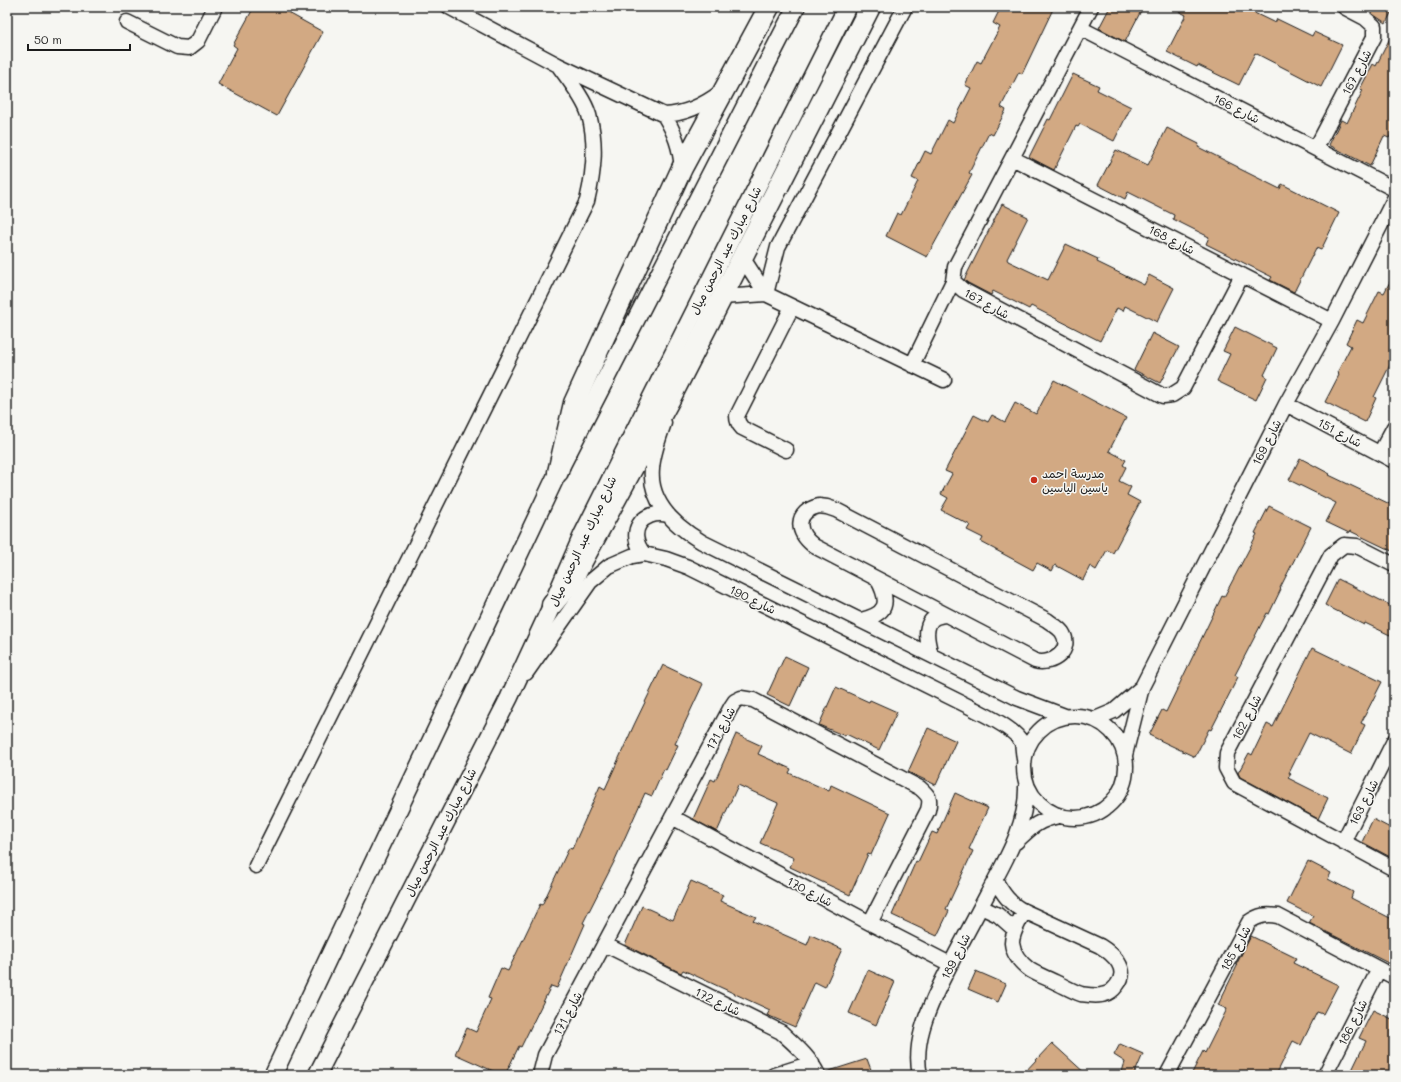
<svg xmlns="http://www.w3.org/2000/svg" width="1401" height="1082" font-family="Mali,'Playpen Sans Arabic',sans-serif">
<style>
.building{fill:#d2a983;stroke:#1c1c1c}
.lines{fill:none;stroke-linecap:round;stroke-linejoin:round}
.minor-casing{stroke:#1c1c1c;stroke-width:17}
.major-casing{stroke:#1c1c1c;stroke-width:20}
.highway-casing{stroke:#1c1c1c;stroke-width:23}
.minor{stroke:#f6f6f2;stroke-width:14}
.major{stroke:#f6f6f2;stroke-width:17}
.highway{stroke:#f6f6f2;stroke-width:20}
.poi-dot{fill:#c8321e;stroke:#f6f6f2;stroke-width:1.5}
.labels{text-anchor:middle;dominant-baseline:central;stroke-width:3;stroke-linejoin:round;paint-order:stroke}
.street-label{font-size:12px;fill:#1c1c1c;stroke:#f6f6f2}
.poi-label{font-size:12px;fill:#1c1c1c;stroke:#f6f6f2;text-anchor:start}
</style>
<rect width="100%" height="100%" fill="#f6f6f2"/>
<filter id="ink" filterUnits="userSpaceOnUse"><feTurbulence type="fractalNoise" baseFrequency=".025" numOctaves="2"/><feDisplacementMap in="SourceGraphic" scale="8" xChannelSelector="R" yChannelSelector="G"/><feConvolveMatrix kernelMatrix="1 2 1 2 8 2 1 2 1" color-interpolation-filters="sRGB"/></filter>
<g filter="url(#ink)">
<path class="building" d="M254,7H278L323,32L277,116L218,84L237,48L233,45Z
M1001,7H1054L1022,74L1019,72L1001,107L1006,110L993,135L989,133L969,173L972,175L927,257L886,236L897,213L901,215L918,181L912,178L925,151L931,154L948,120L953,123L971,88L965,85L977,61L981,63L1000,27L993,23Z
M1110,7H1143L1125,42L1099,28Z
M1170,7H1242L1275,23L1277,19L1312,36L1314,32L1342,45L1321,87L1255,53L1239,85L1198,65L1197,67L1167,52L1186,15Z
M1362,7H1394L1386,23Z
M1394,30V129L1389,138L1384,136L1370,166L1329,145L1341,120L1347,123L1363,90L1360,89L1373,64L1376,66Z
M1073,74L1099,86L1097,90L1131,107L1114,141L1080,124L1078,127L1076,126L1054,170L1029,157L1048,119L1050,120Z
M1167,128L1199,144L1198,147L1238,167V168L1280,189L1282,184L1339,213L1321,250L1316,248L1294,292L1270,280L1272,277L1206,244L1209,237L1173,219L1174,215L1128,192L1125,199L1098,185L1116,150L1148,165Z
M1002,204L1028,217L1007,259L1008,261L1048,280L1066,244L1098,259L1097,262L1144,285L1149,275L1174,288L1157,322L1125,306L1123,311L1117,308L1100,341L1031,306L1029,309L993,291L991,295L968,283L964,280Z
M1394,274V367L1390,365L1374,397L1376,398L1365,422L1325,402L1339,375L1337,373L1351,346L1346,343L1357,320L1363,323L1379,291L1384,293Z
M1235,327L1277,348L1264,375L1267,377L1256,400L1217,381L1230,354L1223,351Z
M1152,333L1179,347L1160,383L1134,370Z
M1054,380L1126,418L1109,451L1126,460L1123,465L1126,467L1119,481L1131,487L1127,495L1140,502L1113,553L1107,550L1096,570L1090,566L1083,580L1055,565L1052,571L1037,563L1033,570L981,542L983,538L967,530L970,525L941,510L948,498L941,494L952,474L945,471L974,415L988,422L992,415L1005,422L1015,403L1036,414Z
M1300,458L1330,474L1329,475L1394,506V552L1350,531L1349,533L1326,522L1336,503L1289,480Z
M1269,506L1311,527L1280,588L1281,589L1269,614L1267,613L1235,675L1238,677L1211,730L1209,729L1195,757L1149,735L1162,710L1166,712L1222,596L1224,597L1257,534L1255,533Z
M1338,579L1394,607V637L1365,623L1364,625L1325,605Z
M1312,648L1382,682L1361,723L1365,725L1351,754L1309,733L1289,773L1291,774L1288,778L1328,798L1318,819L1240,777L1238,773L1249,753L1252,755L1267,724L1273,727Z
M785,656L808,667L790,706L767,695Z
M663,665L703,684L675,744L678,745L666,770L664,769L652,796L645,793L614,862L583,923L585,924L557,988L551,986L521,1047L519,1046L505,1075H502L455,1054L467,1028L476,1032L491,999L488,998L501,968L508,971L540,904L542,905L569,848L572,849L600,786L605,789L634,725Z
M836,687L869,702L870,700L897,712L879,750L846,734L845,736L819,725Z
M928,728L956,741L936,785L908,772Z
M736,734L762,746L758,754L791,769L789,773L829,791L831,785L890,813L871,855L868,854L850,895L790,867L794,858L760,843L778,803L738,785L717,832L693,819L711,779L715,781Z
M955,793L988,808L969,849L973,851L946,909L949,911L937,936L892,915L916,861L918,862L932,832L937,834Z
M1373,819L1394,830V859L1362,842Z
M1308,861L1331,873L1328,879L1353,892L1351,898L1394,920V966L1309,923L1313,916L1287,903Z
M691,881L723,895L720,901L756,917L753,921L807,945L811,935L842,949L825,987L815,982L795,1027L767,1015L770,1010L683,970L681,973L625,945L642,906L673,920Z
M1251,936L1296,958L1293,963L1338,985L1323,1014L1317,1012L1301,1045L1293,1041L1276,1075H1191L1203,1051L1205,1053L1227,1009L1218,1005L1237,966L1236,965Z
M868,970L895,982L876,1025L849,1013Z
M976,971L1006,984L998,1002L968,989Z
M1373,1010L1394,1020V1075H1362L1352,1070L1366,1041L1359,1038Z
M1052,1043L1087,1075H1022Z
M1120,1044L1143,1054L1134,1075H1121L1125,1062L1114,1055Z
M867,1059L873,1075H826V1072Z"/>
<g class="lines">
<g class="minor-casing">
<path id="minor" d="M449,7L558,65L664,115C686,114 704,105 721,92
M127,22L177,47L189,48L198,41L215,7
M1080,28L1394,189
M664,115C675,133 680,147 682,168
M1316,148L1374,37V26L1365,18L1344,7
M1012,158L1332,321
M742,257L766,294
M953,281L963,290L1163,396L1172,395L1183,388L1242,275
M766,294L778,247L905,7
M722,297L766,294L944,380
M912,365L953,281L955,267L1091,7
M1286,404L1394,461
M664,423C659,438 653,453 652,469C649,502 675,526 702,542L1017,698L1065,716
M786,450L742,428C738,424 737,421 737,416L792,307
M1380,453L1394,427
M819,506L827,507L836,510L1047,620C1052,624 1058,627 1062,632C1074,650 1052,666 1035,661L814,546C796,532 794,512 819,506Z
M644,554C626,533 641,509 668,515
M1394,565L1357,546L1344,545L1331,555L1227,753L1226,768L1234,783L1394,869
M861,620C887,614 890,603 878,580
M931,655C928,644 922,624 936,617C939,616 943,615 946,615
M526,673L590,582L609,566L632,556L644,554L666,559L688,567L974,709C987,716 1016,729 1022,743C1023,748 1023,754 1024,759
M1024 767a51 51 0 1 1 102 0a51 51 0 1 1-102 0Z
M1095,719L1114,711L1142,687
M1125,755L1142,687L1286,404L1332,321L1394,199
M672,817L870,923L950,964
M1016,842C1032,827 1036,821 1059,816
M1343,842L1394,741
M256,866L587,201C594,172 597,144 589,115C584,98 568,79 558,65
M995,880C1002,892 1010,905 1024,911L1100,946C1113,954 1130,969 1117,985C1114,989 1110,993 1105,994C1098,997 1088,995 1081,994C1072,991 1064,986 1055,982C1047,978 1038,975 1030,970C1022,964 1013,954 1012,943C1012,932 1020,921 1024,911
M981,907L998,915L1015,930
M604,944L781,1032C795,1045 810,1057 818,1075
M540,1075L545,1055L731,707L735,701L741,698L753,700L920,788C929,796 931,798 928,810L870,923
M774,1075L812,1063
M920,1075C913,1044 927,1012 940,985C955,954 972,924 988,893C1006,859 1027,825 1026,786
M1167,1075L1249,922C1259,915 1266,914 1278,916L1394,977
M1325,1075L1379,969"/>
</g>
<g class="major-casing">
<path id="major" d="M273,1075L558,472L796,7
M317,1075L509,698L552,605L583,534L847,7"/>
</g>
<g class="highway-casing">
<path id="highway" d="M558,472L574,403L682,168L769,7
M552,605L571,582L671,397L870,7"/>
</g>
<use href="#minor" class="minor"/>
<use href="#major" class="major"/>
<use href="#highway" class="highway"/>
</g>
</g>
<circle class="poi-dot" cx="1034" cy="480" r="4"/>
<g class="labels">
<g class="street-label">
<text transform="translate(1356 72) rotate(-62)">شارع 167</text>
<text transform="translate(1237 108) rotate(27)">شارع 166</text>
<text transform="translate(1172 239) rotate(27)">شارع 168</text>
<text transform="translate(725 250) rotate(-63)">شارع مبارك عبد الرحمن ميال</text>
<text transform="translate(987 303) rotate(29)">شارع 167</text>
<text transform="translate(1340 432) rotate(28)">شارع 151</text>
<text transform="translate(1266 442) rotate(-63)">شارع 169</text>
<text transform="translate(582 541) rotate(-65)">شارع مبارك عبد الرحمن ميال</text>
<text transform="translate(753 599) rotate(26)">شارع 190</text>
<text transform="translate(1246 717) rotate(-62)">شارع 162</text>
<text transform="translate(720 728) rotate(-61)">شارع 171</text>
<text transform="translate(1363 802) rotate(-63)">شارع 163</text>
<text transform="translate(440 832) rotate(-63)">شارع مبارك عبد الرحمن ميال</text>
<text transform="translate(810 891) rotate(28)">شارع 170</text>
<text transform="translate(1235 948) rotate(-61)">شارع 185</text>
<text transform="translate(955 956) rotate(-63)">شارع 189</text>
<text transform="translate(718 1001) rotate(26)">شارع 172</text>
<text transform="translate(567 1013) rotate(-62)">شارع 171</text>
<text transform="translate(1352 1022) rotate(-63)">شارع 186</text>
</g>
<g class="poi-label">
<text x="1042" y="473">مدرسة احمد<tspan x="1042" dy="14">ياسين الياسين</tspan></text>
</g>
</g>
<rect width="1401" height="1082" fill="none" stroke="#f6f6f2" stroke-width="24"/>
<rect x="12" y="12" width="1377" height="1058" fill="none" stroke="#1c1c1c" stroke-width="1.5" filter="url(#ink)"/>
<path d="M28 44v6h102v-6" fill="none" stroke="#1c1c1c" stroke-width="2"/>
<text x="34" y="44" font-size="12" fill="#1c1c1c" stroke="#f6f6f2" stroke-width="3" paint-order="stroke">50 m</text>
</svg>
